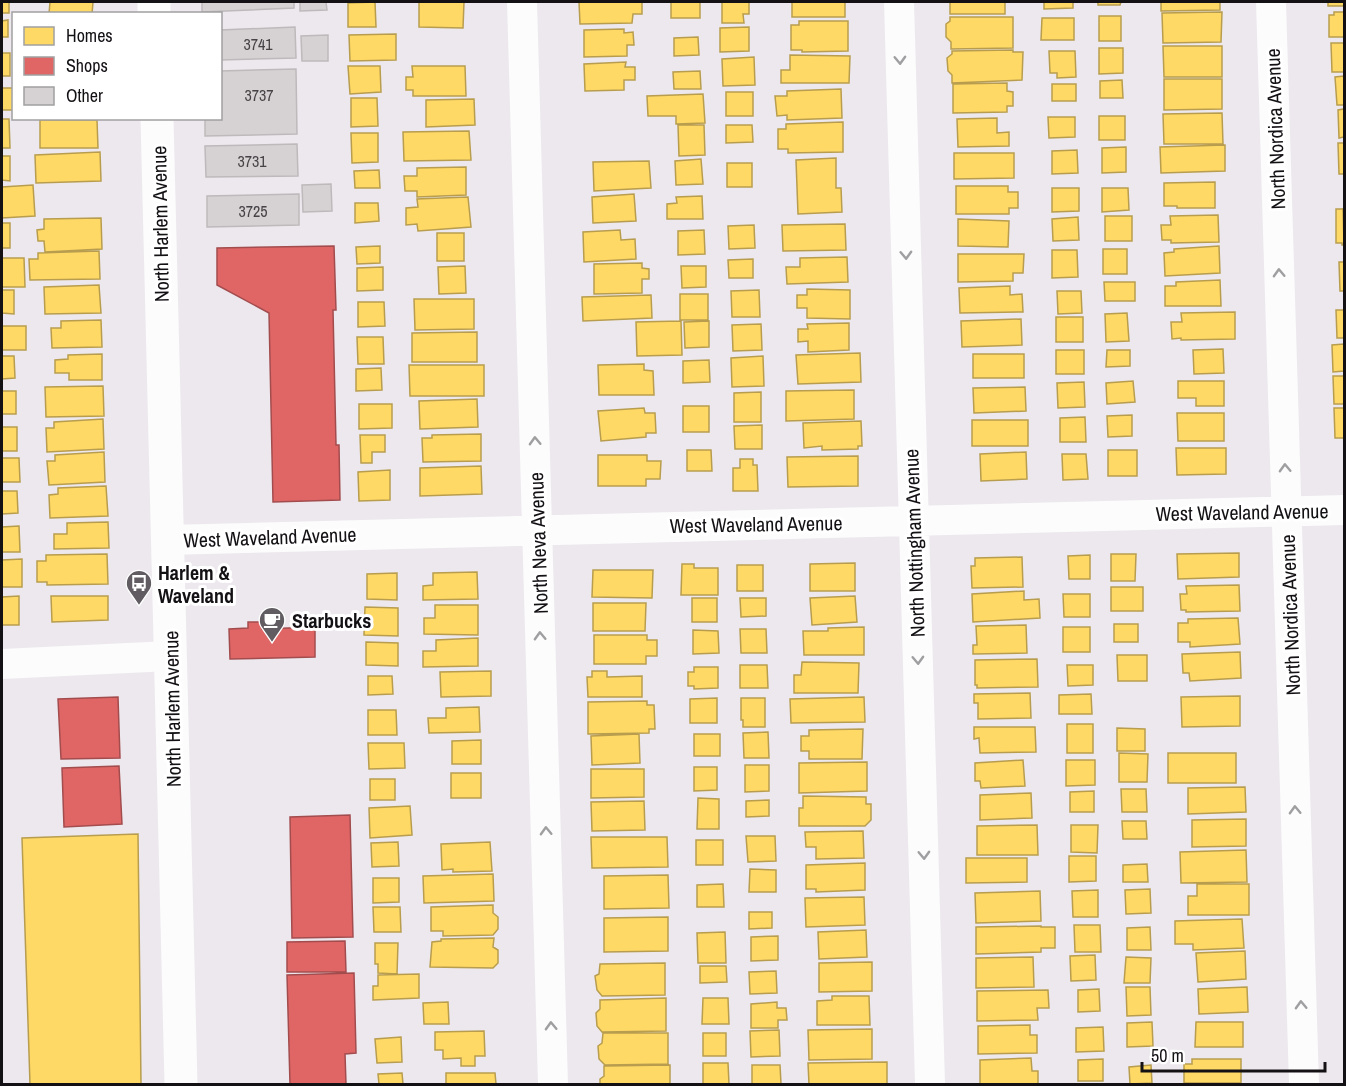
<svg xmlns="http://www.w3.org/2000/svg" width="1346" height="1086" font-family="'Archivo Narrow',sans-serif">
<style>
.homes{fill:#ffd966;stroke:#b89d4e;stroke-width:1.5}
.shops{fill:#e06666;stroke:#a34c4e;stroke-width:1.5}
.building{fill:#d6d1d3;stroke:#beb9bb;stroke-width:1.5}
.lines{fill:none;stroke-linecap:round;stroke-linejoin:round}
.minor{stroke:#fcfcfc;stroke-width:30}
.primary{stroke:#fcfcfc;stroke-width:33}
.oneway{stroke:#9f9ea0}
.labels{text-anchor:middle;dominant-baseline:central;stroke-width:6;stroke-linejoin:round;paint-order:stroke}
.number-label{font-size:16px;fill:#464346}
.street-label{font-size:20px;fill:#141115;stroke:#fff}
.poi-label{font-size:20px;font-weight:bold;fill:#141115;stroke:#fff;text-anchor:start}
</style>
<rect width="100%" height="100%" fill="#ece8ed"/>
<path class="homes" d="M2,2H9V13H2Z
M50,2H93L92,14H49Z
M375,2L376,27H348V3Z
M419,2H464L463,28L419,27Z
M579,2H642V14H633L632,23L580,24Z
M671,2H700V18H671Z
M722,2H749V14H743L744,23H722Z
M792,2H845V17H792Z
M950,2H1005V14H950Z
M1044,2H1073V8L1044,9Z
M1098,2H1121L1120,5H1098Z
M1161,2H1220V10L1161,11Z
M1328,2H1344V6H1328Z
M1222,12L1221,42L1163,43L1162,13Z
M1334,12H1344V37H1329V15H1334Z
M1099,16H1121V41H1099Z
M950,17H1013V48L951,49V42L946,37V24L950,21Z
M1042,18H1074V40H1041Z
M8,20V37H2V21Z
M799,21H848V51L802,52V50H791V25H799Z
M749,27V51L720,52V28Z
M624,29V33L633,32L634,45H627V56L584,57V30Z
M396,34V60L350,61L349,35Z
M698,37L699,55L674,56V38Z
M1331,43H1344V72H1332Z
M1163,46H1222V77H1164Z
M1099,48H1123V73L1099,74Z
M1013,50V52H1023L1022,80L952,83V75L948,71L947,58L952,54V51Z
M1049,51H1075L1076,77L1057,78V73H1050Z
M2,53H10V76H2Z
M790,55L850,56L849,83H781V70H790Z
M754,57L755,85L723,86L722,59Z
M626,62L625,67H635V80H624V90L585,91L584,64Z
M348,66H380L381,92L350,94Z
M412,66H465L466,96H413V90H406V77H413Z
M700,71L701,89H674L673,72Z
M1344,76V105H1337L1335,77Z
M1164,79H1222V109L1164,110Z
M1122,80L1123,98H1100V81Z
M1007,83V91L1013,92V106H1007V112L953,113V84Z
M1052,84H1076V101H1052Z
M2,88H14V110H2Z
M841,89L842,118L787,120V115L777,116L775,96H787V91Z
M726,92H753V116H726Z
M703,94L705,123L676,124V116H648L647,96Z
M351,98H377L378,126L351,127Z
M474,99L475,125L426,127V100Z
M1344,109V137L1339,138L1338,110Z
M1222,113L1223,144H1164L1163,114Z
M1099,116H1125V140H1099Z
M1048,117H1075V137L1049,138Z
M997,118V133L1009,132V146L958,147L957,119Z
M2,119H9L10,148H2Z
M40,120H97L98,148H40Z
M843,122V152L788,153V149H778V129H786V124Z
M678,125H704L705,155L679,156Z
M726,125H752L753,142L726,143Z
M469,131L471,160L404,161L403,132Z
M351,133H378V162L352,163Z
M1338,143H1344V174H1339Z
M1225,145V171L1161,173L1160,147Z
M1126,147V172L1102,173V148Z
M1077,150L1078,173L1052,174V151Z
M100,152L101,181L36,183L35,155Z
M954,153H1014V178L954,179Z
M2,156H10V181L2,180Z
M836,158V188H841L842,212L798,214L796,160Z
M701,159L703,184L676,185L675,161Z
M649,161L651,188L594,191L593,162Z
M727,163H752V187H727Z
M466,167V195L417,197V191H405L404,176H417V168Z
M379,170L380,188H355L354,171Z
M1215,182V208H1177V206H1164V183Z
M33,185L35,216L2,218V187Z
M956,186H1008V192H1018V208H1009V214H956Z
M1052,188H1079V211L1052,212Z
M1102,188H1128L1129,210L1102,212Z
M634,194L636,221L593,223L592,197Z
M702,196L703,219H667V204L677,203L676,197Z
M468,197L471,227L418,231L417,224L406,225V208L418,207L417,199Z
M355,203H378L379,221L355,223Z
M1343,208L1344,245H1342V243H1336V209H1343Z
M1218,215L1219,242L1171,243V240H1162L1161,225H1171L1170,216Z
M1105,216H1132V241H1105Z
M1078,217L1079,240L1053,241L1052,219Z
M101,218L102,249L45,252L44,241H38L37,230L44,229V219Z
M958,219L1009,221L1008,247L958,246Z
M2,223H10V248H2Z
M845,224L846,250L783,251L782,225Z
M754,225L755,248L729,249L728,226Z
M620,230L621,240L635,239L636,259L584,262L583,232Z
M704,230L705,254L678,255V231Z
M437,233H464V261H437Z
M380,246V263L357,264L356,247Z
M1219,246L1220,273L1165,276L1164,253L1174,252V249Z
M1103,249H1127V274H1103Z
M1052,250H1077L1078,277L1052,278Z
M99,251L100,279L30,280L29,259H38V253Z
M958,254H1024L1023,273H1013V281L958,282Z
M847,257L848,282L787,284L786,267H800V258Z
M2,258H24L25,287H2Z
M753,259V278H729L728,260Z
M1339,262H1344V291H1340Z
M642,263V268L649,269V279H642V293L594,294V264Z
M465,266L466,293L439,294L438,267Z
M681,266H706V287L682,288Z
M383,267V290L357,291V268Z
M1220,280L1221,306H1165V286H1176V282Z
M1104,282H1135V301H1105Z
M99,285L101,313L45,314L44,287Z
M1010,286V295L1022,294L1023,312L960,313L959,288Z
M807,289L850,290V319L807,318V308H797V295H807Z
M2,290H14V314L2,313Z
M759,290L760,317H732L731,291Z
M1057,291H1081L1082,313L1058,314Z
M680,294H708V320H680Z
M651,295L652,318L583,321L582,297Z
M414,299H474V329L415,330Z
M358,302H384L385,326L358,327Z
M1336,310H1344V338H1337Z
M1235,312V339L1181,340V338L1172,339L1171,322H1182L1181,313Z
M1127,313L1129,341L1106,342L1105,314Z
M1056,317H1083V342H1056Z
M1021,319L1022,345L962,347L961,321Z
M101,320L102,347L52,348L51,328H61V321Z
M681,321L682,355L637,356L636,322Z
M709,321V347L685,348L684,322Z
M849,323V350L808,352V341L798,342V329H808L807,324Z
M761,324L762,350L733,351L732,325Z
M2,326H26V350H2Z
M477,332V362H412V333Z
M357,337H383L384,364H358Z
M1344,344V371L1333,372L1332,345Z
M1223,349L1224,373L1194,374L1193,350Z
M1056,350H1084V374H1056Z
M1107,350H1130V366L1106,367Z
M860,353L861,382L798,384L796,355Z
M102,354V380H69V373H55V360L68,359V355Z
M973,354H1024V378H973Z
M2,356H14L15,378L2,379Z
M763,356L764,386L732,387L731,358Z
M709,360L710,382L683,383V361Z
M644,364V370L653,371L654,395H599L598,365Z
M409,365H484V396H410Z
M381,368L382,390L356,391V369Z
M1333,376H1344V404H1334Z
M1133,381L1135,402L1107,404L1106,383Z
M1178,381H1224V406H1196V398H1178Z
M1084,382L1085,407L1058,408L1057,383Z
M103,386L104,416L46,417L45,387Z
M1025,387L1026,411L974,413L973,388Z
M854,390V419L786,421V391Z
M2,391H16V414H2Z
M761,392V422H734V393Z
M477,399L478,427L420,429L419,401Z
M359,404H392V428L359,429Z
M683,406H709V432H683Z
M644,408L645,413H655L656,433H646V437L601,441L598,411Z
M1334,408H1344V438H1335Z
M1177,413H1224V441H1178Z
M1132,415V436L1108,437L1107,416Z
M1085,417L1086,442H1060V418Z
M103,419L104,449L47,452L46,428H54V422Z
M972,420H1028V446H972Z
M861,421L862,446H858V449L822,450V446L804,448L803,423Z
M762,425V449H735L734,426Z
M2,427H17V451H2Z
M481,434V461L423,462L422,438H432V435Z
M360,435H385V452H372V463H361Z
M1176,448H1226V474L1177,475Z
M687,450H711L712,471H687Z
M1108,450H1137V476H1108Z
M104,452L105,482L49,485L47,461H55V455Z
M1026,452L1027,479L981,481L980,454Z
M1062,454H1086L1088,479L1063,480Z
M598,455H647V461H661L660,479H646V486H598Z
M858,456V486L788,487L787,457Z
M2,458H19L20,482H2Z
M740,459H753V465H757L758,491H733V468H740Z
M481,466L482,494L420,496V468Z
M390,470V500L359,501L358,472Z
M106,486L108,516L50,518L49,495L58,494V488Z
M2,491H17L18,513L2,514Z
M108,522L109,548L54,549V534H67V523Z
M19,526L20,552H2V527Z
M1239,553V577L1178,579L1177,554Z
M107,554L108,584L47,585V582H37V561H46V555Z
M1111,554H1136L1135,581H1111Z
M1090,555V579H1069L1068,556Z
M1022,557L1023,587L972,588L971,566H975V558Z
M22,559V587H2V560Z
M855,563V591H810V564Z
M682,564H694V568H718V595H681Z
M737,565H763V591H737Z
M593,570H653L652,598L592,597Z
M477,572L478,599L423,600V586L433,585V573Z
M397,573V600L367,599V574Z
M1239,585L1240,611L1186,612V610H1181L1180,594H1187L1186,586Z
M1111,587H1143V611H1111Z
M1024,591V600L1039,599L1040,618L973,622L972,594Z
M1063,594H1090V617H1064Z
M19,596V625H2V597Z
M51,596H108V620L52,622Z
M855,596L857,622L812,625L810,598Z
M692,598H717V622H692Z
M740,598H766V616L741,617Z
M593,603H646L645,631H593Z
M435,605H478V635L424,634V618H435Z
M365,607L398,608V636L364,635Z
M1238,618L1240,644L1190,647V642H1178V623H1188V619Z
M1114,624H1138V642H1114Z
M1026,625L1027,653L973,654V645H977L976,626Z
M864,627V655H804L803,631H828V628Z
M1063,627H1090V652H1063Z
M740,629H766L767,653H741Z
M693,630L718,631L719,653L693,654Z
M594,635H647V640H657V656H646V664H594Z
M478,638V666L423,667V651H436V640Z
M366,642L398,643V666L366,665Z
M1240,652L1241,678L1190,681L1189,673H1183L1182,654Z
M1117,655H1147V681H1118Z
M1037,659L1038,687L977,688V685H975V660Z
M802,662L859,663L858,693H794V675H801Z
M740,665H767L768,688H740Z
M1067,665H1093V685L1068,686Z
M694,667H718V688L694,689V686H688V672H694Z
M491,671V696L441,697L440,672Z
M592,671H607V677L642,676V697H588L587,677H592Z
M368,676H392L393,694L368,695Z
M1030,693L1031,718L978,719V703H974V694Z
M1091,694L1092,714H1059V695Z
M1240,696V726L1182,727L1181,697Z
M864,697L865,722L791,723L790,699Z
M717,698V723H690V699Z
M741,698H765V727H743V720H741Z
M647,701V705H654L655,729H649V733L588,734V702Z
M479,707L480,732L429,733L428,718H446V708Z
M368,710H396L397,735H368Z
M1067,724H1093V753H1067Z
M974,727H1035L1036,752L980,753L979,738L974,739Z
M1117,728L1145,729V751H1117Z
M863,729L862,759H809V751H801V736H809V730Z
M768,732L769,758H744L743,733Z
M639,734L640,763L592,765L591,736Z
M694,734H720V756H694Z
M481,740V764H452V741Z
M368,743H404L405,768L369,769Z
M1119,753L1148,754L1147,782H1119Z
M1168,753H1236V783H1168Z
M1023,760L1025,786L981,788L980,781H975V763Z
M1066,760H1095V785L1066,786Z
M867,762V791L799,793V763Z
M745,765H769V791L745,792Z
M694,767H717V790L694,791Z
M591,769H644V797L591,798Z
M451,773H481V798H451Z
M370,779H395V800H370Z
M1245,787L1246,812L1188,814V788Z
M1121,789H1146L1147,812H1122Z
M1094,791V812H1070V792Z
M1031,793L1032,818L980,820V795Z
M803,796L866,797V804H871V820L865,826H799V808H803Z
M698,798L719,799V829H697Z
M769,800V816L746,817V801Z
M644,801L645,830L592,831L591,802Z
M410,806L412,835L370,838L369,808Z
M1246,819V846L1192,847V820Z
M1122,821H1146L1147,839H1123Z
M1037,825L1038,855H977V826Z
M1071,825H1098L1097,853L1071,852Z
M863,831L864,858L816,859V847H806L805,832Z
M138,834L141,1084H30L22,838Z
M746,836H775L776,861L748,862Z
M591,837H667L668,867L592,868Z
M696,840H723V865H696Z
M398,842L399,866L372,867L371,843Z
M490,842L492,871L453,872V869L442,870L441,844Z
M1246,850L1247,882L1181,883L1180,852Z
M1069,856H1096V881L1069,882Z
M966,858H1027V882L966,883Z
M865,863V890L816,892V889H806V865Z
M1147,864L1148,882H1123V865Z
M750,869L776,870V892H749Z
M493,874L494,901L424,903L423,876Z
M668,875L669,908L604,909V876Z
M373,878H399V902L373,903Z
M723,884L724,907H697V885Z
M1197,884H1249V915H1188V896H1197Z
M1150,889L1151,913L1126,914L1125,890Z
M1098,890V917H1073L1072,891Z
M1040,891L1041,921L976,923L975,893Z
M864,897L865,925L806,927L805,898Z
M493,905V913L498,917V929L493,935L443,936V931H431V907Z
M373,907H400L401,932H374Z
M749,912H772V928L749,929Z
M668,917V951L604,952V918Z
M1242,919L1244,948L1193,950V944H1175V921Z
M1074,925H1100L1101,952H1075Z
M1041,926V927H1055V948H1041V952L976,954V927Z
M1150,927L1151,950H1127V928Z
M866,930L867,957L819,959L818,932Z
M725,932L726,963H698L697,933Z
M778,936V960L751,961V937Z
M494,938L493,947L498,950V963L493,968L430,967L432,942L441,941V939Z
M375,943H398L397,974L378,973V964H375Z
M1245,951L1246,979L1198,982L1196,953Z
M1095,955L1096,980L1071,981L1070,956Z
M1033,957L1034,987L976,988V958Z
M1126,957L1151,958L1150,983H1124Z
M872,962V991L819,992V963Z
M665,963V995L602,996L597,990L595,976L599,974L600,964Z
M700,966H726L727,982L700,983Z
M776,971L777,993L750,994L749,972Z
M419,974V998L373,1000V986H378V975Z
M1126,987H1150L1151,1015L1127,1016Z
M1247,987L1248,1012L1199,1014L1198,989Z
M1099,989L1100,1011L1078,1012V990Z
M1048,990L1049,1008H1037L1038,1020L977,1021V991Z
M832,996H869L870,1025H817V1001L832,1000Z
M666,998V1031L602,1032L597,1026L596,1013L600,1009V1000Z
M703,998H728L729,1024H702Z
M448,1002L449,1024H424L423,1003Z
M777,1002V1008H786L787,1020H778V1028H751V1004Z
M1152,1022L1153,1046L1127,1047V1023Z
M1196,1022H1243V1047H1195Z
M1030,1025V1035H1037V1053L978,1054V1026Z
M1103,1027L1104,1051L1076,1052V1028Z
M872,1029V1059L809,1060L808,1030Z
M779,1030L780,1056L751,1057L750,1031Z
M484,1031L485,1056H475V1066H461V1058L443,1059V1050H435V1032Z
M603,1033H668V1064L605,1065L599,1059L598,1046L602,1043Z
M703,1033H726V1056H703Z
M401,1037L402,1062L377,1063L375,1039Z
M1031,1058L1032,1071H1038V1084H980V1060Z
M1103,1059V1081H1078V1060Z
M1192,1059H1241V1083H1184V1064H1192Z
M887,1062V1084H809L808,1063Z
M703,1063H728L729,1084H703Z
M670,1065V1084H600V1079L604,1076V1066Z
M752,1065H780L781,1084H752Z
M1151,1065L1152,1083L1130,1084L1129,1067Z
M402,1073L403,1084H379L378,1074Z
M446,1073H495L496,1084H446Z"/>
<path class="shops" d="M334,246L336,310H333L336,445H339L340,500L273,502L269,313L217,285V248Z
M248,622H262V629L315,627V657L230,659L229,629L248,628Z
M118,697L120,758L61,759L58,699Z
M119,766L122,824L64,827L62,768Z
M350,815L353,937L292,938L290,817Z
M345,941L346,972H287V942Z
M354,973L356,1053L345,1054L346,1084H290L287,975Z"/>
<path class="building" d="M202,2H294V8L202,12Z
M300,2H326L327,10L300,11Z
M295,27L296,58L220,60V30Z
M328,35V61H302L301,36Z
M296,69L297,134L205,136V118H220V71Z
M297,144L298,176L206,177L205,146Z
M331,184L332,211L303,212L302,185Z
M299,194V225L207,227V196Z"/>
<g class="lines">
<path class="minor" d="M522,2L553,1084
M899,2L930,1084
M1271,2L1304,1084
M167,540L1344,510
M2,664L170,656"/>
<path class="primary" d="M154,2V14
M157,118L181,1084"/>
</g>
<defs><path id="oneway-chevron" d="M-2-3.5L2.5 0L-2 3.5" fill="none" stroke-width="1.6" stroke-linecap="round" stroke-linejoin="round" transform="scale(1.5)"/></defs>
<g class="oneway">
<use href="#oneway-chevron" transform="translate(900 60) rotate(88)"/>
<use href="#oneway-chevron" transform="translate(906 255) rotate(88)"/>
<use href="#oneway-chevron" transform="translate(1279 273) rotate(-92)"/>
<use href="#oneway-chevron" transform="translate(535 441) rotate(-92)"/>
<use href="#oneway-chevron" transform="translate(1285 468) rotate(-92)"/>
<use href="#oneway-chevron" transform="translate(540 636) rotate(-92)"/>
<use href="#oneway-chevron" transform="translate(918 660) rotate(88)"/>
<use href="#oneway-chevron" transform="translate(1295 810) rotate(-92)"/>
<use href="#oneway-chevron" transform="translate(546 831) rotate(-92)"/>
<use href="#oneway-chevron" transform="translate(924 855) rotate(88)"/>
<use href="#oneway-chevron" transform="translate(1301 1005) rotate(-92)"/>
<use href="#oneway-chevron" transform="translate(551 1026) rotate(-92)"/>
</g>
<defs>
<g id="bus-pin" transform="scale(1.35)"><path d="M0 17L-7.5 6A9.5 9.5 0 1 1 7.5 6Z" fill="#605c61" stroke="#fff"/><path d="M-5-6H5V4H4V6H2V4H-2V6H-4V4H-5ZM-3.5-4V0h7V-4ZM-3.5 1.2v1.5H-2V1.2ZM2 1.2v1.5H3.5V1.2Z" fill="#fff"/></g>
<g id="cafe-pin" transform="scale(1.35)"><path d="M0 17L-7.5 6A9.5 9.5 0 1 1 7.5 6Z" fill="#605c61" stroke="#fff"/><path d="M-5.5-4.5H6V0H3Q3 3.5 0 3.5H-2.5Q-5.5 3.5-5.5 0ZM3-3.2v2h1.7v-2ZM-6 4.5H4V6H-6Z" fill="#fff"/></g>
</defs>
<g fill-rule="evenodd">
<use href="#bus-pin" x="139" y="583"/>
<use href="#cafe-pin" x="272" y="620"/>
</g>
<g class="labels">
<g class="number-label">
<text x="258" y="44">3741</text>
<text x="259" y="95">3737</text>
<text x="252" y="161">3731</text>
<text x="253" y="211">3725</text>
</g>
<g class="street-label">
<text transform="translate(1275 129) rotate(-92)">North Nordica Avenue</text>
<text transform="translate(160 224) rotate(-91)">North Harlem Avenue</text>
<text transform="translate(1242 512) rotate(-1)">West Waveland Avenue</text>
<text transform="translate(756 524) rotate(-1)">West Waveland Avenue</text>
<text transform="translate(270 537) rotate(-2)">West Waveland Avenue</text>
<text transform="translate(538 543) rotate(-92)">North Neva Avenue</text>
<text transform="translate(914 543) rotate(-92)">North Nottingham Avenue</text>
<text transform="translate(1290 615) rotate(-92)">North Nordica Avenue</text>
<text transform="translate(172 709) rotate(-91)">North Harlem Avenue</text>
</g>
<g class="poi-label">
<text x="158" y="572">Harlem &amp;<tspan x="158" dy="23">Waveland</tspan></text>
<text x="292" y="620">Starbucks</text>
</g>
</g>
<rect width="1346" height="1086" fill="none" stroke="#141115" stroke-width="6"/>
<rect x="12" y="12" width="210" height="108" fill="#ffffff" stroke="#a1a0a1" stroke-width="1.5"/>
<rect x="24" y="27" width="30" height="18" fill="#ffd966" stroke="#a1a0a1" stroke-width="1.5"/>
<text x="66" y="42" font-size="18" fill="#141115">Homes</text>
<rect x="24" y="57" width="30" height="18" fill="#e06666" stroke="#a1a0a1" stroke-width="1.5"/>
<text x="66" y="72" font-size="18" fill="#141115">Shops</text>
<rect x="24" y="87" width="30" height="18" fill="#d6d1d3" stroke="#a1a0a1" stroke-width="1.5"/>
<text x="66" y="102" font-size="18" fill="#141115">Other</text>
<path d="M1142 1062v9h183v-9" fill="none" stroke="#141115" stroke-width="3"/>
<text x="1151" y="1062" font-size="18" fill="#141115" stroke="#ffffff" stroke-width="4.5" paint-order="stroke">50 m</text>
</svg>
